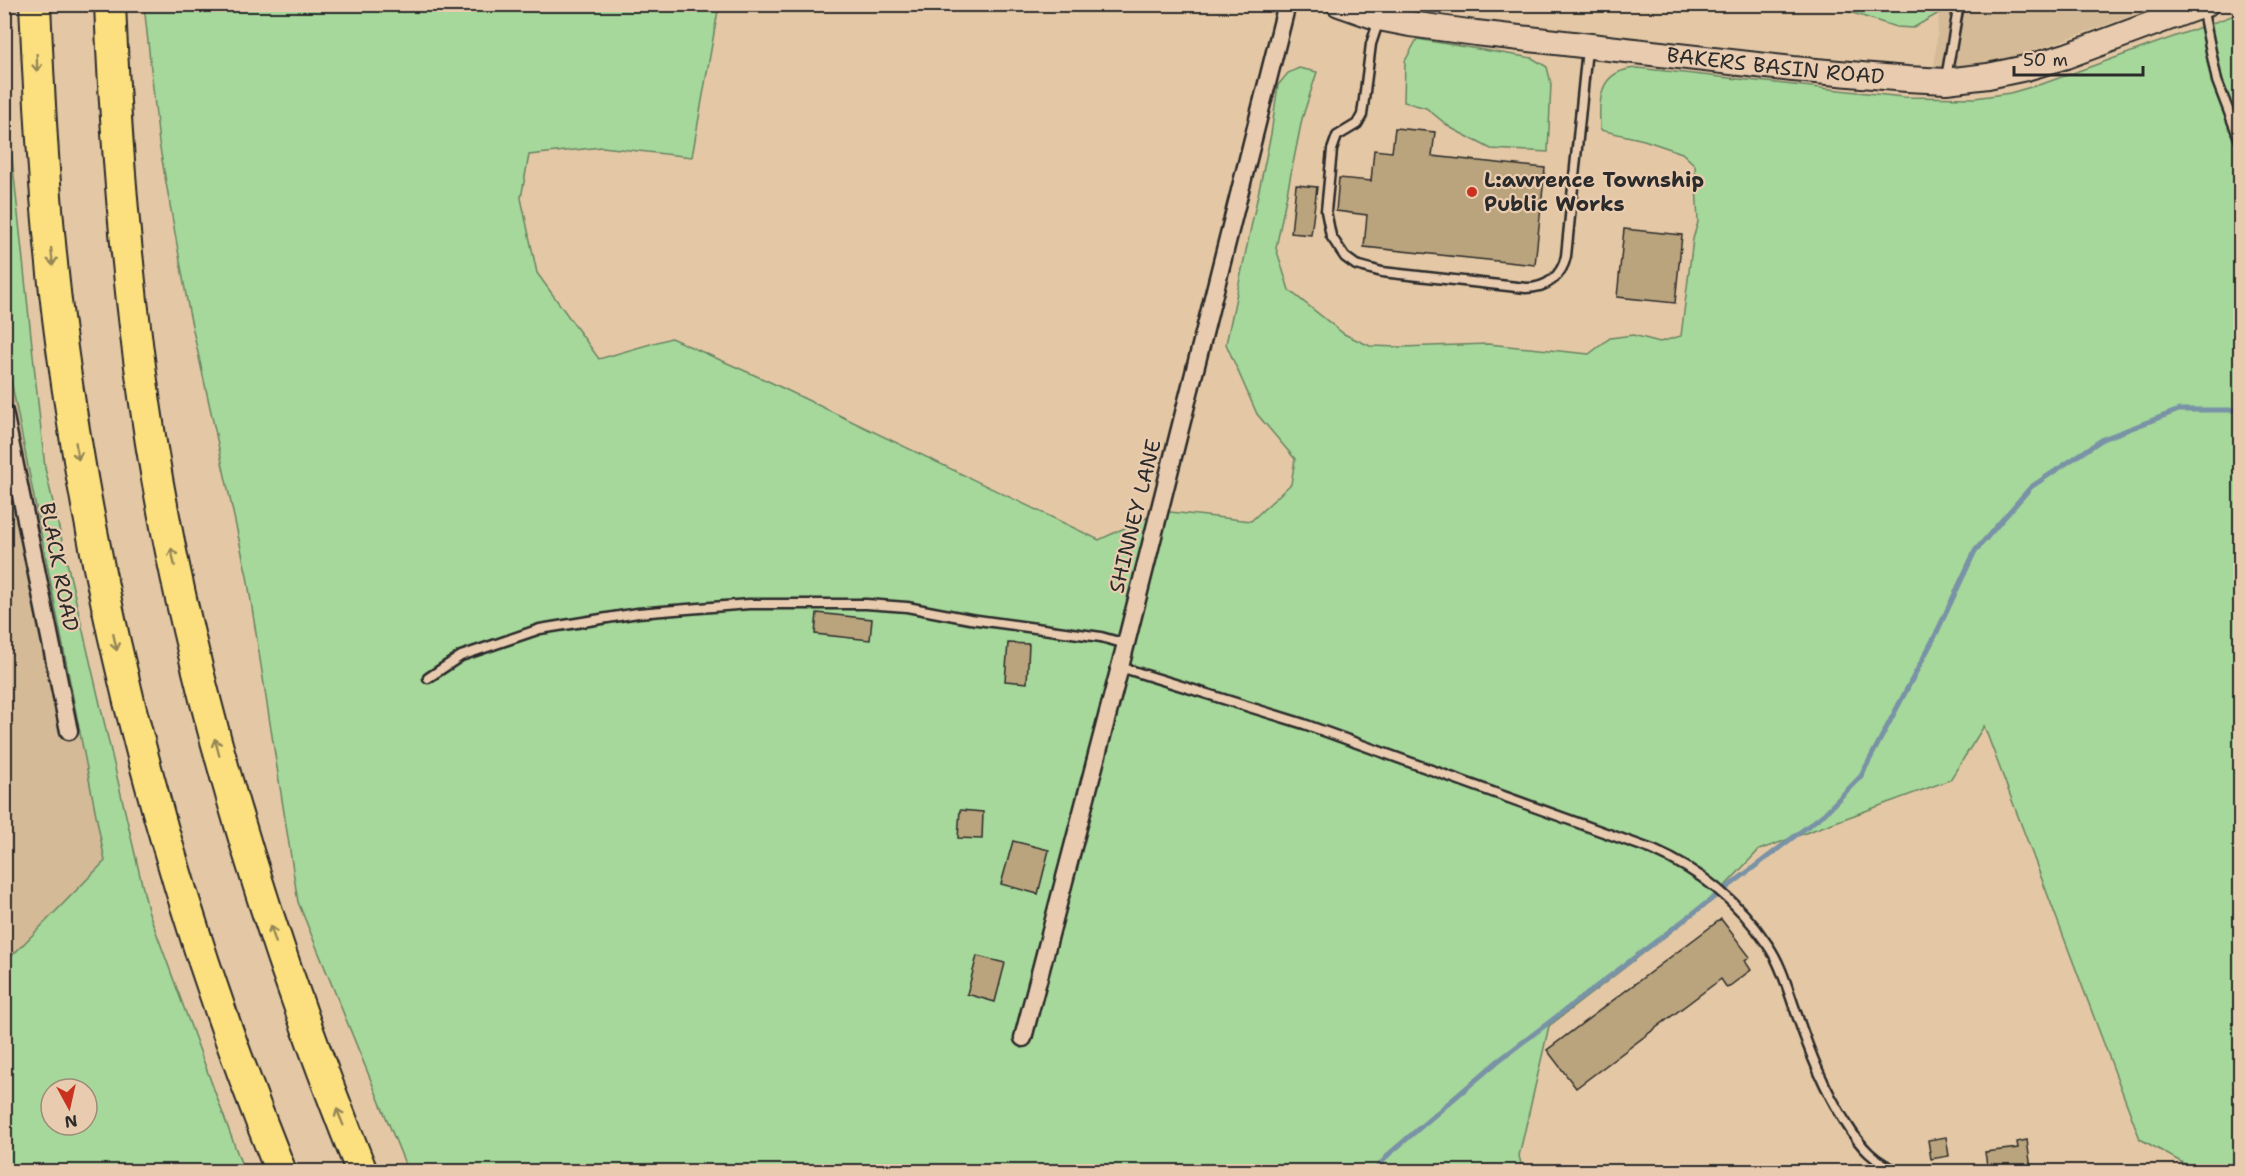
<svg xmlns="http://www.w3.org/2000/svg" width="2245" height="1176" font-family="'Shantell Sans',sans-serif">
<style>
.built{fill:#d4ba97}
.green{fill:#a5d89a;stroke:#688262;stroke-width:1.5;fill-rule:evenodd}
.lines{fill:none;stroke-linecap:round;stroke-linejoin:round}
.stream{stroke:#7992a6;stroke-width:5}
.building{fill:#baa47d;stroke:#2b2b2b;stroke-width:1.5}
.service-casing{stroke:#2b2b2b;stroke-width:13}
.minor-casing{stroke:#2b2b2b;stroke-width:21}
.secondary-casing{stroke:#2b2b2b;stroke-width:28}
.motorway-casing{stroke:#2b2b2b;stroke-width:34}
.service{stroke:#e9ccaf;stroke-width:8}
.minor{stroke:#e9ccaf;stroke-width:16}
.secondary{stroke:#e9ccaf;stroke-width:24}
.motorway{stroke:#fce080;stroke-width:30}
.oneway{stroke:#948656}
.poi-dot{fill:#c8321e;stroke:#e9ccaf;stroke-width:2}
.labels{text-anchor:middle;dominant-baseline:central;stroke-width:4.5;stroke-linejoin:round;paint-order:stroke}
.street-label{font-size:21px;fill:#2b2b2b;stroke:#e9ccaf}
.poi-label{font-size:21px;font-weight:bold;fill:#2b2b2b;stroke:#e9ccaf;text-anchor:start}
</style>
<rect width="100%" height="100%" fill="#e4c8a5"/>
<filter id="ink" filterUnits="userSpaceOnUse"><feTurbulence type="fractalNoise" baseFrequency=".0167" numOctaves="2"/><feDisplacementMap in="SourceGraphic" scale="12" xChannelSelector="R" yChannelSelector="G"/><feConvolveMatrix kernelMatrix="1 2 1 2 8 2 1 2 1" color-interpolation-filters="sRGB"/></filter>
<g filter="url(#ink)">
<path class="built" d="M1940,5H2163L2006,60L1934,68Z
M4,349L105,861L5,963H4Z"/>
<path class="green" d="M144,5H719L692,157L602,147L529,155L521,198L537,273L599,359L671,338L770,382L1099,540L1161,511L1251,521L1291,484L1295,459L1257,414L1226,344L1271,134L1278,85L1288,73L1299,68L1317,72L1302,119L1276,248L1289,290L1344,334L1370,346L1401,347L1488,344L1589,354L1610,338L1633,335L1660,342L1681,336L1693,239L1698,222L1695,165L1682,153L1644,140L1600,130C1599,98 1598,70 1638,68L1903,97L1975,98L2010,93L2045,83L2240,13V1171H2197L2140,1139L1984,726L1950,780L1759,850L1711,901L1549,1026L1519,1156L1523,1171H408L298,902L247,576L189,312L159,143Z
M1828,5H1940L1939,13L1913,28L1896,27Z
M1417,39L1532,58L1547,67L1551,83L1548,152L1491,149L1451,128L1426,108L1404,102L1405,61Z
M5,91L45,468L148,910L244,1171H5V963L105,861L5,349ZM51,1089H87V1125H51Z"/>
<g class="lines">
<path class="stream" d="M1374,1172L1389,1154L1498,1061L1824,814L1861,776L1935,636L1975,551L2031,487L2103,439L2179,410H2240"/>
</g>
<path class="building" d="M1395,128L1435,132L1432,156L1545,168L1535,265L1364,247L1367,215L1336,211L1339,178L1371,181L1374,150L1392,152Z
M1296,185L1317,187L1311,235L1291,233Z
M1624,229L1682,235L1675,303L1617,297Z
M817,613L872,619L870,640L815,634Z
M1008,643L1029,644L1027,683L1005,681Z
M960,810L983,812L982,839L958,838Z
M1013,841L1049,850L1038,894L1001,884Z
M1721,919L1750,957L1745,961L1751,970L1727,988L1721,979L1576,1088L1547,1050Z
M977,956L1005,963L995,1002L967,994Z
M1946,1137L1949,1156L1931,1159L1928,1140Z
M2027,1140L2031,1169L1988,1172L1985,1152L2018,1148L2017,1142Z"/>
<g class="lines">
<g class="service-casing">
<path id="service" d="M2202,7L2217,81L2240,141
M1379,20L1371,44L1362,115L1357,124L1337,136L1332,150L1326,211L1331,236L1345,257L1356,265L1382,272L1526,288C1547,288 1562,276 1566,256L1587,49
M1946,78L1959,4
M1120,667L1304,724L1653,850C1699,870 1739,902 1767,944C1782,965 1788,991 1797,1015C1810,1053 1824,1089 1846,1123C1860,1146 1875,1164 1902,1172
M428,678L461,656L540,629L638,613L749,604H866L907,607L970,619L1101,637L1126,644
M2102,1172H2142"/>
</g>
<g class="minor-casing">
<path id="minor" d="M4,412L69,731
M1023,1038L1120,667L1287,4"/>
</g>
<g class="secondary-casing">
<g id="secondary">
<path id="s1" d="M1339,4L1379,18L1410,24L1476,33L1793,69L1907,79L1946,81L1988,76L2026,68L2066,56L2206,4"/>
</g>
</g>
<g class="motorway-casing">
<path id="motorway" d="M35,4C40,117 46,229 61,341C99,626 173,905 281,1172
M110,4C116,151 128,297 151,443C192,694 267,936 362,1172"/>
</g>
<use href="#service" class="service"/>
<use href="#minor" class="minor"/>
<use href="#secondary" class="secondary"/>
<use href="#motorway" class="motorway"/>
</g>
<defs><path id="oneway-shaft" d="M-6 0H5M1.5-3L5.5 0L1.5 3" fill="none" stroke-width="1.6" stroke-linecap="round" stroke-linejoin="round" transform="scale(1.5)"/></defs>
<g class="oneway">
<use href="#oneway-shaft" transform="translate(37 63) rotate(88)"/>
<use href="#oneway-shaft" transform="translate(52 257) rotate(84)"/>
<use href="#oneway-shaft" transform="translate(77 451) rotate(81)"/>
<use href="#oneway-shaft" transform="translate(173 557) rotate(-101)"/>
<use href="#oneway-shaft" transform="translate(115 642) rotate(78)"/>
<use href="#oneway-shaft" transform="translate(217 747) rotate(-105)"/>
<use href="#oneway-shaft" transform="translate(273 934) rotate(-108)"/>
<use href="#oneway-shaft" transform="translate(340 1117) rotate(-112)"/>
</g>
</g>
<circle class="poi-dot" cx="1472" cy="192" r="6"/>
<g class="labels">
<g class="street-label">
<text stroke="none"><textPath href="#s1" startOffset="442">BAKERS BASIN ROAD</textPath></text>
<text transform="translate(1135 516) rotate(-76)">SHINNEY LANE</text>
<text transform="translate(59 567) rotate(79)">BLACK ROAD</text>
</g>
<g class="poi-label">
<text x="1484" y="180">L:awrence Township<tspan x="1484" dy="24">Public Works</tspan></text>
</g>
</g>
<rect width="2245" height="1176" fill="none" stroke="#e9ccaf" stroke-width="24"/>
<rect x="12" y="12" width="2221" height="1152" fill="none" stroke="#2b2b2b" stroke-width="2" filter="url(#ink)"/>
<g transform="translate(69 1107) rotate(172)"><circle r="28" fill="#e9ccaf" stroke="#9d8c7a" stroke-width="1.5"/>
<path d="M0-4.5L10 22L0 15L-10 22Z" fill="#c8321e"/>
<text y="-9" font-size="16" font-weight="bold" text-anchor="middle" fill="#2b2b2b">N</text>
</g>
<path d="M2014 66v9h129v-9" fill="none" stroke="#2b2b2b" stroke-width="3"/>
<text x="2023" y="66" font-size="18" fill="#2b2b2b" stroke="#e9ccaf" stroke-width="4.5" paint-order="stroke">50 m</text>
</svg>
